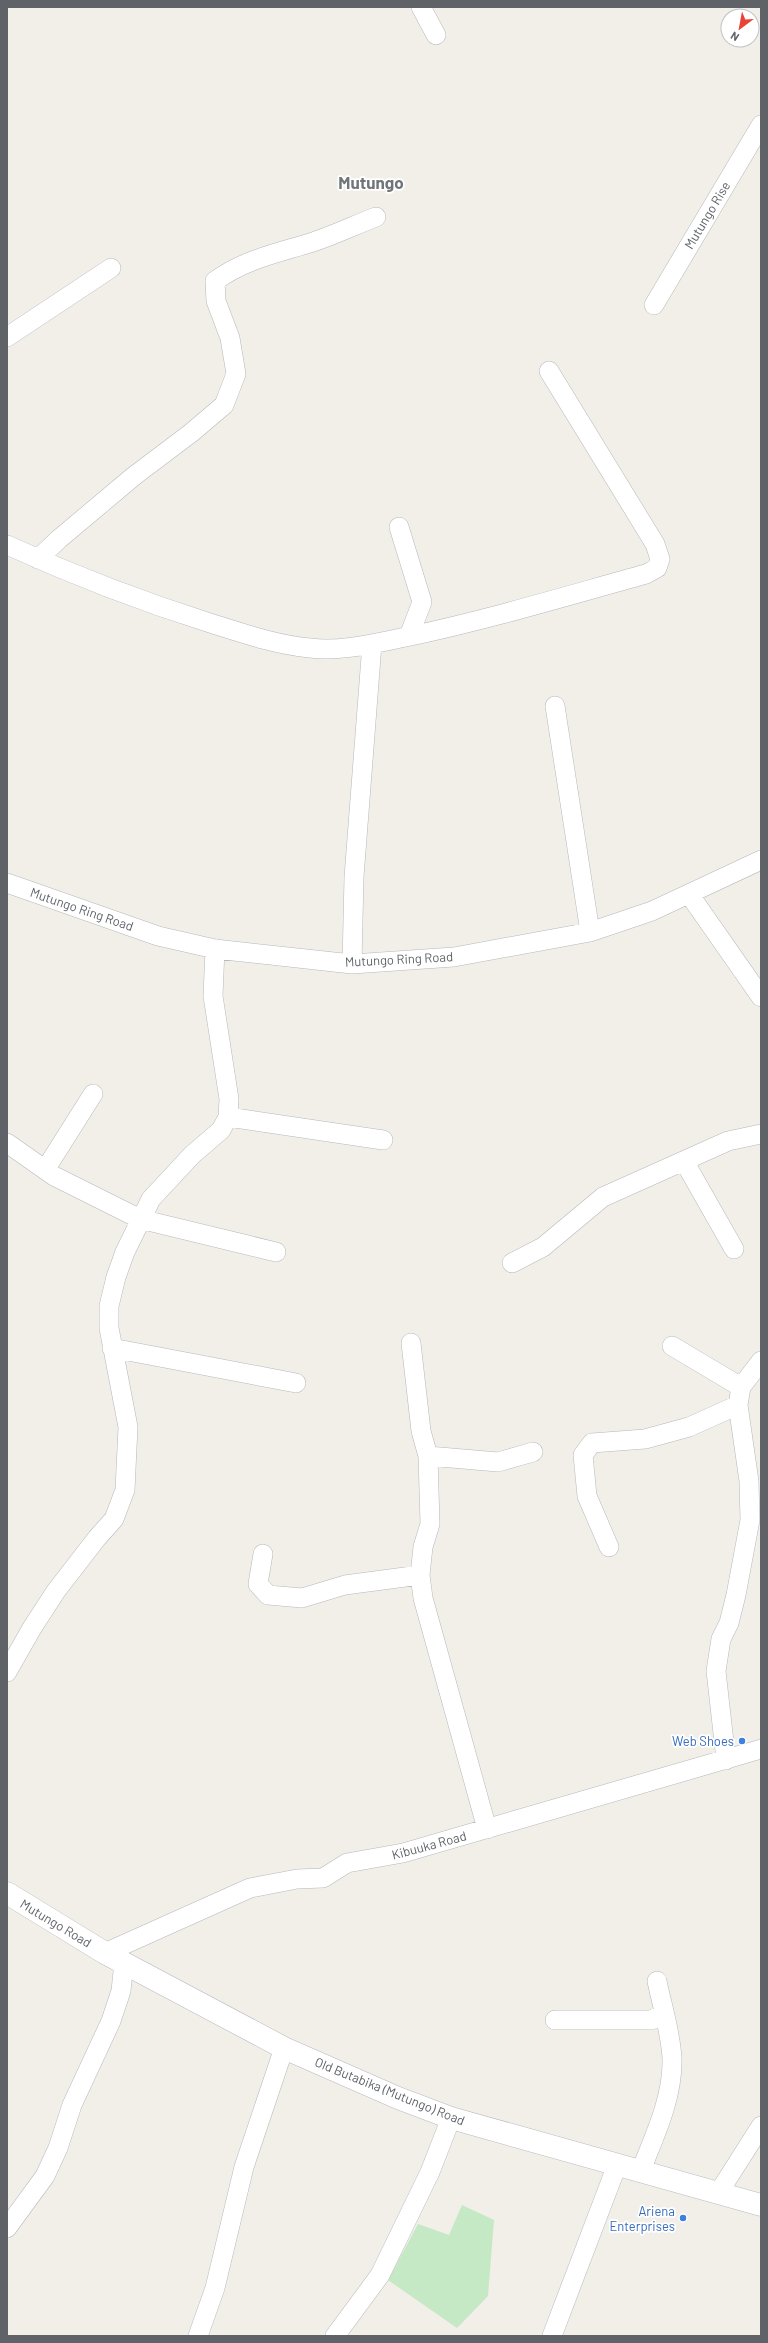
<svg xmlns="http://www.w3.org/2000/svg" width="768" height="2343" font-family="Barlow,sans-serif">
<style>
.green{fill:#c5e8c5}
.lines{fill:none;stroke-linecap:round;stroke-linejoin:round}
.minor-casing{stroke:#b5b8bc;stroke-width:20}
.secondary-casing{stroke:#b6babf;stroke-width:23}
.minor{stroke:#fff;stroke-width:19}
.secondary{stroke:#fff;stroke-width:22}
.shop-dot{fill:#3f7fe0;stroke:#fff;stroke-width:1.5}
.labels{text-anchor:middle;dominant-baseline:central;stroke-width:3.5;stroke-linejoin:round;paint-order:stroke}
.street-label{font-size:13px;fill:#5f6368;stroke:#fff}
.shop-label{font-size:13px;fill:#366cbe;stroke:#fff;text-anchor:end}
.district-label{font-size:17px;font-weight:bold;fill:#70757a;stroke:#fff}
</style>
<rect width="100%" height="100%" fill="#f1efe8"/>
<path class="green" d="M462,2205L494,2220L488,2296L457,2328L388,2280L418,2224L449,2235Z"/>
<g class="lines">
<g class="minor-casing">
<path id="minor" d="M421,7L436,35
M654,305L761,125
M7,337L111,268
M399,527L422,602L409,636
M7,545C73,575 140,601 210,623C242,633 276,645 310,648C342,652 375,643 406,637C487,620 566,596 646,574L657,568L660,559L655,544L549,371
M38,559L59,539L134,476L191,433L224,405L236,374L230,338L216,301L215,281C245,259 278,253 313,242C334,235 355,225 376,217
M555,706L590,932
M7,883L158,936L215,949L352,964L454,957L590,932L652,911L761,860
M689,894L761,997
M352,964L354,877L372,644
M228,1117L383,1140
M7,1143L54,1176L140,1219L276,1252
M684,1161L734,1249
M45,1170L93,1094
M512,1263L543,1247L603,1197L728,1141L761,1134
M411,1343L421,1431L428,1456L498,1462L533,1452
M672,1346L741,1387
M112,1348L296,1383
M428,1456L430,1524L423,1547L420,1575L423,1598L487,1829
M609,1547L587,1496L583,1455L592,1443L645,1439L689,1427L738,1405
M263,1554L258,1584L268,1595L302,1598L345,1585L420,1575
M7,1672L32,1628L56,1591L97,1538L114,1519L125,1490L128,1427L109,1328V1306L116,1277L125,1252L151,1199L192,1155L221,1130L228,1117L229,1099L213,996L215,949
M726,1760L716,1671L721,1639L729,1623L736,1595L750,1520L749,1481L738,1405L741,1387L761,1361
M105,1953L250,1888L297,1879L323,1878L347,1863L403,1853L761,1749
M555,2020H651L664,2014
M641,2170C655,2135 673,2097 672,2059C671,2033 662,2006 657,1981
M719,2192L761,2126
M7,2228L45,2176L58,2148L72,2105L111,2021L121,1991L124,1962
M198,2336L215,2288L244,2167L284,2048
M335,2336L380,2275L430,2172L451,2118
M552,2336L617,2165"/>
</g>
<g class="secondary-casing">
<path id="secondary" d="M7,1893L105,1953L284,2048L398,2098L451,2118L761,2205"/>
</g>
<use href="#minor" class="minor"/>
<use href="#secondary" class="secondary"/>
</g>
<g class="shop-dot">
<circle cx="742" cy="1741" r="4"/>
<circle cx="683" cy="2218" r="4"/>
</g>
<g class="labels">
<g class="street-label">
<text transform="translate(707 215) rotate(-59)">Mutungo Rise</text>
<text transform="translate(82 909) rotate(19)">Mutungo Ring Road</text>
<text transform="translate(399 959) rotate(-3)">Mutungo Ring Road</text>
<text transform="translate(429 1845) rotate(-15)">Kibuuka Road</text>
<text transform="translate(56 1923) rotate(31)">Mutungo Road</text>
<text transform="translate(390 2091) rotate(22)">Old Butabika (Mutungo) Road</text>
</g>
<g class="shop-label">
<text x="734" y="1741">Web Shoes</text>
<text x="675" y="2211">Ariena<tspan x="675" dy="15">Enterprises</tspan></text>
</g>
<g class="district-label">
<text x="371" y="182">Mutungo</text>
</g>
</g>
<rect width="768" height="2343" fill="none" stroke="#5f6368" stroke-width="16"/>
<g transform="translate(740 28) rotate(212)"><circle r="19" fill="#ffffff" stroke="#bfc1c3"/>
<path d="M0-3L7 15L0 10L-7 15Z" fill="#ea4335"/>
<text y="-6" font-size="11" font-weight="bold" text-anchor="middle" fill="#5f6368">N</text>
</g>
</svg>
